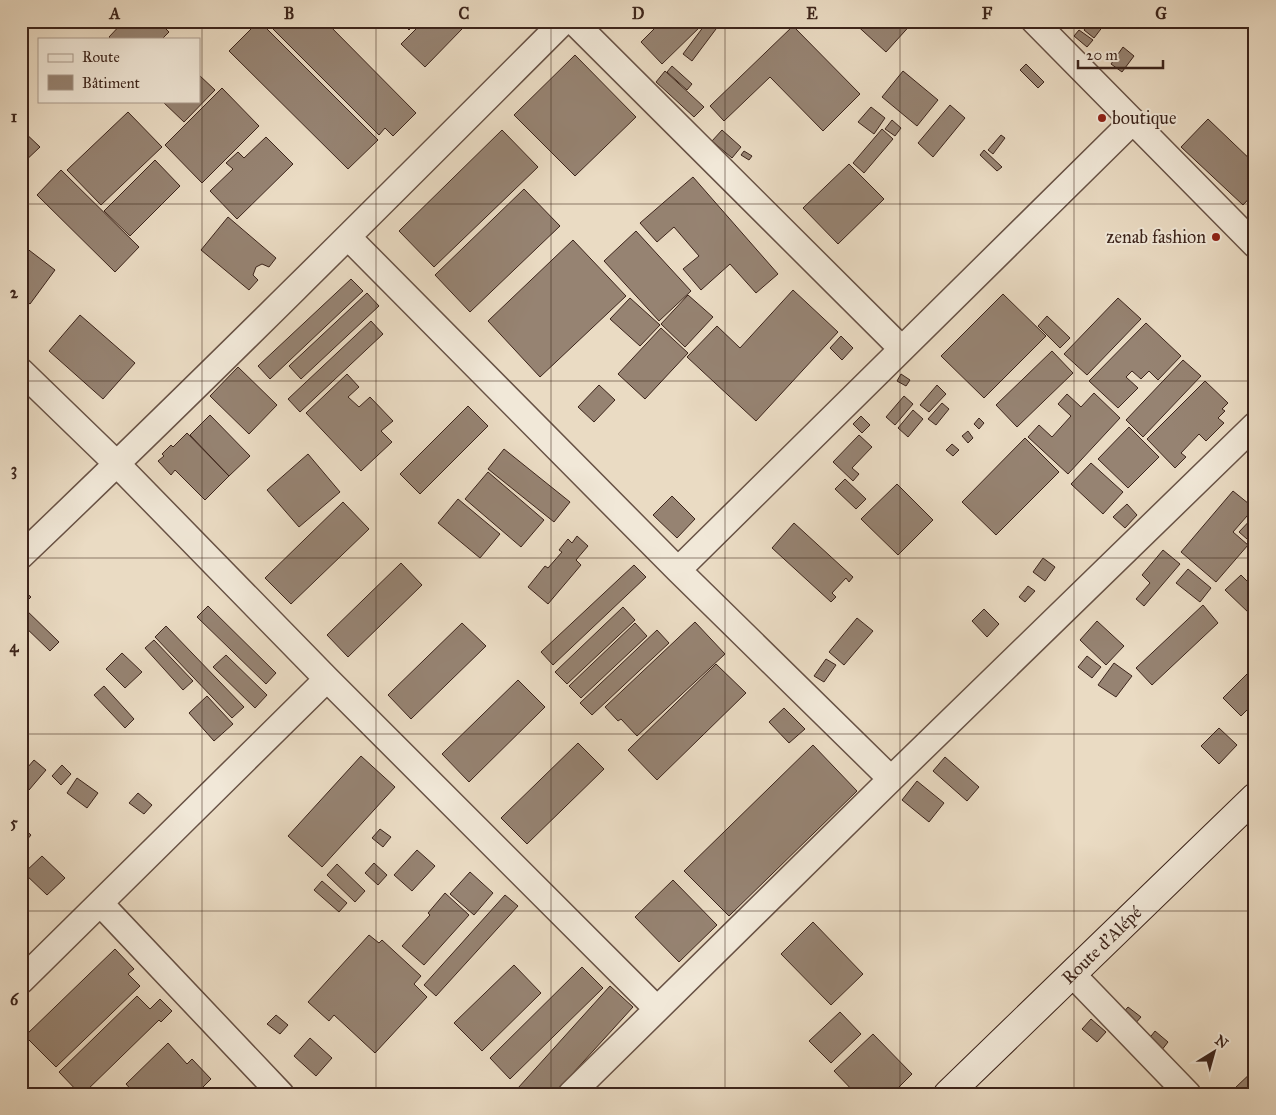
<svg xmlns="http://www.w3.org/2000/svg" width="1276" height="1115" font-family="'IM FELL Great Primer',serif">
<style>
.building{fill:#968372;stroke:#3c241b}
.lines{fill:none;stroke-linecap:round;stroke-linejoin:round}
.street-casing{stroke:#685245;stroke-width:28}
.secondary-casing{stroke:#3c241b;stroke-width:30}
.street{stroke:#f1e8d8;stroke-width:25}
.secondary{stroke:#f1e8d8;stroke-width:28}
.grid{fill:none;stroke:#3c241b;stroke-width:1;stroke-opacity:0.55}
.poi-dot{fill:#8f2418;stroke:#f1e8d8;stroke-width:2}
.labels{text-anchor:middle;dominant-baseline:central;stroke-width:4;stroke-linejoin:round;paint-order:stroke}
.poi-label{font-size:18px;fill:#3c241b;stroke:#f1e8d8;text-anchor:start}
.street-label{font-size:18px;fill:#3c241b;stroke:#f1e8d8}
.neatline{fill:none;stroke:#3c241b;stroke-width:2}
.grid-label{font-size:16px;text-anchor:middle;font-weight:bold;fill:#3c241b}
</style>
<rect width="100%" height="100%" fill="#eadbc3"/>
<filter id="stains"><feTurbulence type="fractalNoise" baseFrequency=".004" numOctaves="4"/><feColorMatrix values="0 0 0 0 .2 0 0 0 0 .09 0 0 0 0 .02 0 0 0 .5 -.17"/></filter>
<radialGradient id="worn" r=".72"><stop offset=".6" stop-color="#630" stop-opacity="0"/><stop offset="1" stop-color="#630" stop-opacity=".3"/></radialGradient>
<path class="building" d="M124,21H158L169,32L162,39H111L109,37Z
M259,21L378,140L348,169L229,51Z
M269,21H325L416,113L393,136L385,128L379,135L267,23Z
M400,21H417L409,30Z
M424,21H454L462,29L425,67L401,44Z
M662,21H701L703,24L662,64L641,42Z
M852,21H914L886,52Z
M1091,21H1107L1094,38L1084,30Z
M707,22L716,29L692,61L683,54Z
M793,26L860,94L823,131L770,77L724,121L710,106Z
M1079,30L1093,40L1087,47L1074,36Z
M1123,47L1134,56L1122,72L1111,64Z
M575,55L636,117L575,176L514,115Z
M1026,64L1044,82L1038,88L1020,70Z
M672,66L692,84L687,90L667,72Z
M665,71L704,107L694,117L656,82Z
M903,71L938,100L917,126L882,97Z
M199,75L215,90L184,122L162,101H199Z
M222,88L259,126L202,183L165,145Z
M950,105L965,118L933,157L918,143Z
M871,107L885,118L874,134L858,122Z
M128,112L162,147L101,205L67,170Z
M1208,119L1255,164V192L1243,205L1181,147Z
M892,120L901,128L895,136L885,129Z
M21,129L40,147L21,165Z
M882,129L893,139L864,173L853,163Z
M502,130L538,167L434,267L399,231Z
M722,130L741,147L732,158L712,141Z
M1001,135L1005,138L993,154L988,150Z
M266,137L293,164L237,219L210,191L233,169L226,163L238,152L244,158Z
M984,150L1002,167L997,171L980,155Z
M744,151L752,156L749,160L741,155Z
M155,160L180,186L130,236L104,211Z
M849,164L884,199L838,244L803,208Z
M61,170L139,247L115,272L37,195Z
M693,177L778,274L756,293L730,264L701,290L683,269L699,256L674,227L657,242L640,223Z
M524,189L560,226L470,312L435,275Z
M228,217L276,258L269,267L262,264L256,267L253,275L258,280L249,290L201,250Z
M636,231L691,291L659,321L604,261Z
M573,240L626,296L540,377L488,321Z
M21,244L55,270L30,304L21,297Z
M351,279L363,291L270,379L258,366Z
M793,290L838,332L756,421L687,357L717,326L740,348Z
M367,293L379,306L301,379L289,366Z
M1003,294L1046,336L984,398L941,356Z
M688,295L713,317L685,347L661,324Z
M630,298L660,325L640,346L610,319Z
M1118,298L1141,319L1087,375L1064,354Z
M80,315L135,363L103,399L49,351Z
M1047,316L1070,338L1060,348L1038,326Z
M371,321L383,334L300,412L288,399Z
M1146,323L1181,356L1158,380L1149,371L1141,379L1132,371L1126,377L1138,388L1118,408L1089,381Z
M661,328L688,353L645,399L618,374Z
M841,336L853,348L842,360L830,348Z
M1052,351L1073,373L1017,427L996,405Z
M1183,360L1201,376L1143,437L1126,420Z
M238,367L277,405L249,434L210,396Z
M347,374L359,387L348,397L359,407L370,397L393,421L381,431L392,442L361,471L306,413Z
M901,374L910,380L906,386L897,381Z
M1205,381L1228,403L1222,409L1225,411L1218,418L1224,423L1206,441L1199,434L1181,453L1186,457L1175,468L1147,439Z
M599,385L615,400L594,422L578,407Z
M937,385L946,394L929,412L920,405Z
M1094,393L1120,418L1068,474L1028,437L1039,425L1052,437L1071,416L1058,404L1067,394L1081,407Z
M904,396L913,404L895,425L886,417Z
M942,403L949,409L936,425L928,419Z
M468,406L488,426L420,494L400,474Z
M913,410L923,419L908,437L898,428Z
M210,415L250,456L229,476L190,435Z
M861,416L870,425L862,433L853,424Z
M979,418L984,423L979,429L974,424Z
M1129,427L1159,457L1128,488L1098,459Z
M968,431L973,438L968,443L962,436Z
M187,433L229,476L205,500L175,470L171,475L158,461L164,456L162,454L171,445L173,447Z
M859,435L872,447L852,468L859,474L853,481L833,462Z
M1025,438L1059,472L996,535L962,502Z
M952,444L959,450L953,456L946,450Z
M504,449L570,502L554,522L488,469Z
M308,454L340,492L299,527L267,490Z
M1091,463L1123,492L1103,514L1071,484Z
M488,472L544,520L521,547L465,499Z
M845,479L866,499L856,509L835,489Z
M897,484L933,520L898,555L861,519Z
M1233,491L1254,508L1233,532L1248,545L1216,582L1181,552Z
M672,496L695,519L677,538L653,515Z
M458,499L500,534L480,558L438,523Z
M343,502L369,529L291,604L265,578Z
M1127,504L1137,515L1125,528L1113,517Z
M1255,515V546L1239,532Z
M794,523L853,577L849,582L846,578L832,593L836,597L831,602L772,548Z
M577,536L588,546L576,560L581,565L548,604L528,587L545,566L548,568L562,552L559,550L568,539L572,543Z
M1163,550L1180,564L1144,606L1136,599L1150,583L1142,575Z
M1043,558L1055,567L1045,581L1033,572Z
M401,563L422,585L348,657L327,635Z
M634,565L646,577L553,665L541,652Z
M1188,569L1211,588L1200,602L1176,583Z
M1241,575L1255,589V609L1250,614L1225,590Z
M1028,586L1035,591L1025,602L1019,597Z
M21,588L31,597L22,606L59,642L50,651L21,623Z
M1203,605L1218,623L1152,685L1136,668Z
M208,606L276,673L266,684L197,617Z
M623,607L635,620L567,684L555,672Z
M984,609L999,624L987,637L972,621Z
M857,618L873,631L844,665L829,652Z
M1097,621L1124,646L1106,665L1080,640Z
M695,622L725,654L637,736L621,719L618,721L605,707Z
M462,623L486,646L411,719L388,695Z
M635,623L647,636L581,698L569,686Z
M166,626L244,707L232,718L155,637Z
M657,630L669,643L592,715L580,703Z
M154,640L193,681L183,690L145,648Z
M122,653L142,672L125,688L106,669Z
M226,655L267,695L255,708L213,667Z
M1087,656L1101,667L1092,678L1078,667Z
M826,659L836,665L824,682L814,676Z
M1114,663L1132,676L1116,697L1098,685Z
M716,664L746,693L657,780L628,750Z
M1255,666V702L1241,716L1223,698Z
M518,680L545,707L469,782L442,754Z
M104,686L134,719L125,728L94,695Z
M207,696L233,724L214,741L189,713Z
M784,708L805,729L789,743L769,722Z
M1219,728L1237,745L1219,764L1201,746Z
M578,743L604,769L527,844L501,818Z
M813,745L857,791L729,916L684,871Z
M361,756L395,787L322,867L288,836Z
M945,757L979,787L967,801L933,771Z
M34,760L46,770L29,790L21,783V775Z
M62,765L71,774L61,785L52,776Z
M77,778L98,793L87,808L67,793Z
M917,781L944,803L929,822L902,800Z
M138,793L152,805L144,814L129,803Z
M21,826L31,835L21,847Z
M380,829L391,837L383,847L372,838Z
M417,850L435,866L412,891L394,875Z
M42,856L65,878L47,895L24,873Z
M374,863L387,875L378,885L365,873Z
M337,864L365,891L355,902L327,875Z
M470,872L493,893L474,915L450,894Z
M673,880L717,925L679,962L635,917Z
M322,881L347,903L339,912L314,890Z
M445,893L469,915L424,965L402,946L430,915L428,913Z
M505,895L518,906L436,996L424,985Z
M813,922L863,974L831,1005L781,954Z
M369,935L379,943L382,940L421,976L414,984L427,997L375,1053L334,1015L329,1021L308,1002Z
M115,949L134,969L128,974L140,986L56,1067L25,1036Z
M514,965L541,993L482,1051L454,1023Z
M582,967L603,988L510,1079L490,1058Z
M1255,981V993L1249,988Z
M610,986L633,1007L554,1094H524L518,1088Z
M137,996L150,1009L160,999L172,1011L161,1022L159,1020L83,1094H80L59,1072Z
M1128,1007L1141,1017L1134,1025L1121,1015Z
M840,1012L861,1034L831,1063L809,1041Z
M276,1015L288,1025L280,1034L267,1024Z
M1091,1019L1106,1032L1097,1042L1082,1029Z
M1155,1031L1168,1042L1161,1051L1148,1040Z
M873,1034L912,1074L892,1094H856L834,1071Z
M310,1038L332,1058L316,1076L294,1056Z
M168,1043L187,1064L192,1059L211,1079L196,1094H135L126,1084Z
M1255,1069V1094H1240L1235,1088Z"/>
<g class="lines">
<g class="street-casing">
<path id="street" d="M573,21L902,349
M1034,21L1255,245
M348,237L678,570L891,779
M21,371L117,464L327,679L657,1009
M21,556C205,380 384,201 564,21
M678,570L1133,121
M100,903L281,1094
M1072,974L1188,1094
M21,981L327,679
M571,1094L891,779L1255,425"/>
</g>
<g class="secondary-casing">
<g id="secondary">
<path id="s1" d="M948,1094L1255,797"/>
</g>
</g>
<use href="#street" class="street"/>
<use href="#secondary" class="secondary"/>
</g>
<path class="grid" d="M202,21V1094M376,21V1094M551,21V1094M725,21V1094M900,21V1094M1074,21V1094M21,204H1255M21,381H1255M21,558H1255M21,734H1255M21,911H1255"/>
<g class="poi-dot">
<circle cx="1102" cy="118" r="5"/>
<circle cx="1216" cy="237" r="5"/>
</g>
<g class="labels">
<g class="poi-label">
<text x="1112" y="118">boutique</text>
<text x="1206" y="237" text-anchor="end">zenab fashion</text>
</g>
<g class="street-label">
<text stroke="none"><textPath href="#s1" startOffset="214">Route d'Alépé</textPath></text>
</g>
</g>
<rect width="1276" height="1115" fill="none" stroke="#eadbc3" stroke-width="55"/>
<rect x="38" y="38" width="162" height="65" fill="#f1e8d8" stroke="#a99a8c"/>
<rect x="48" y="54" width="25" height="8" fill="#f1e8d8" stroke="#a99a8c"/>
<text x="82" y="62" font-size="15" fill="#3c241b">Route</text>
<rect x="48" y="75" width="25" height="15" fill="#968372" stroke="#a99a8c"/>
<text x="82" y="88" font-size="15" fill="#3c241b">Bâtiment</text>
<g transform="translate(1214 1052) rotate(37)" stroke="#f1e8d8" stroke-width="4" paint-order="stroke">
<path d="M0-4L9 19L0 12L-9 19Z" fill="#3c241b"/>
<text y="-8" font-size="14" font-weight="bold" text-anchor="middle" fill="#3c241b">N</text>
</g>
<path d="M1078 60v8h85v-8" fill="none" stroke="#3c241b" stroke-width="2.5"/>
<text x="1086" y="60" font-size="15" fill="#3c241b" stroke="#f1e8d8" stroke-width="4" paint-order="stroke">20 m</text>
<rect x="28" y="28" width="1220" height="1060" class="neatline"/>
<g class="grid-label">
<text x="115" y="19">A</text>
<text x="289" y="19">B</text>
<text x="464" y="19">C</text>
<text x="638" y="19">D</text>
<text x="812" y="19">E</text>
<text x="987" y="19">F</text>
<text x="1161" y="19">G</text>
<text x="14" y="122">1</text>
<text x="14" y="298">2</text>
<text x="14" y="475">3</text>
<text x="14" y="652">4</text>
<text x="14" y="828">5</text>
<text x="14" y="1005">6</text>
</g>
<rect width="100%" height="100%" filter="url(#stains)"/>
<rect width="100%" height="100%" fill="url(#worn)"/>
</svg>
